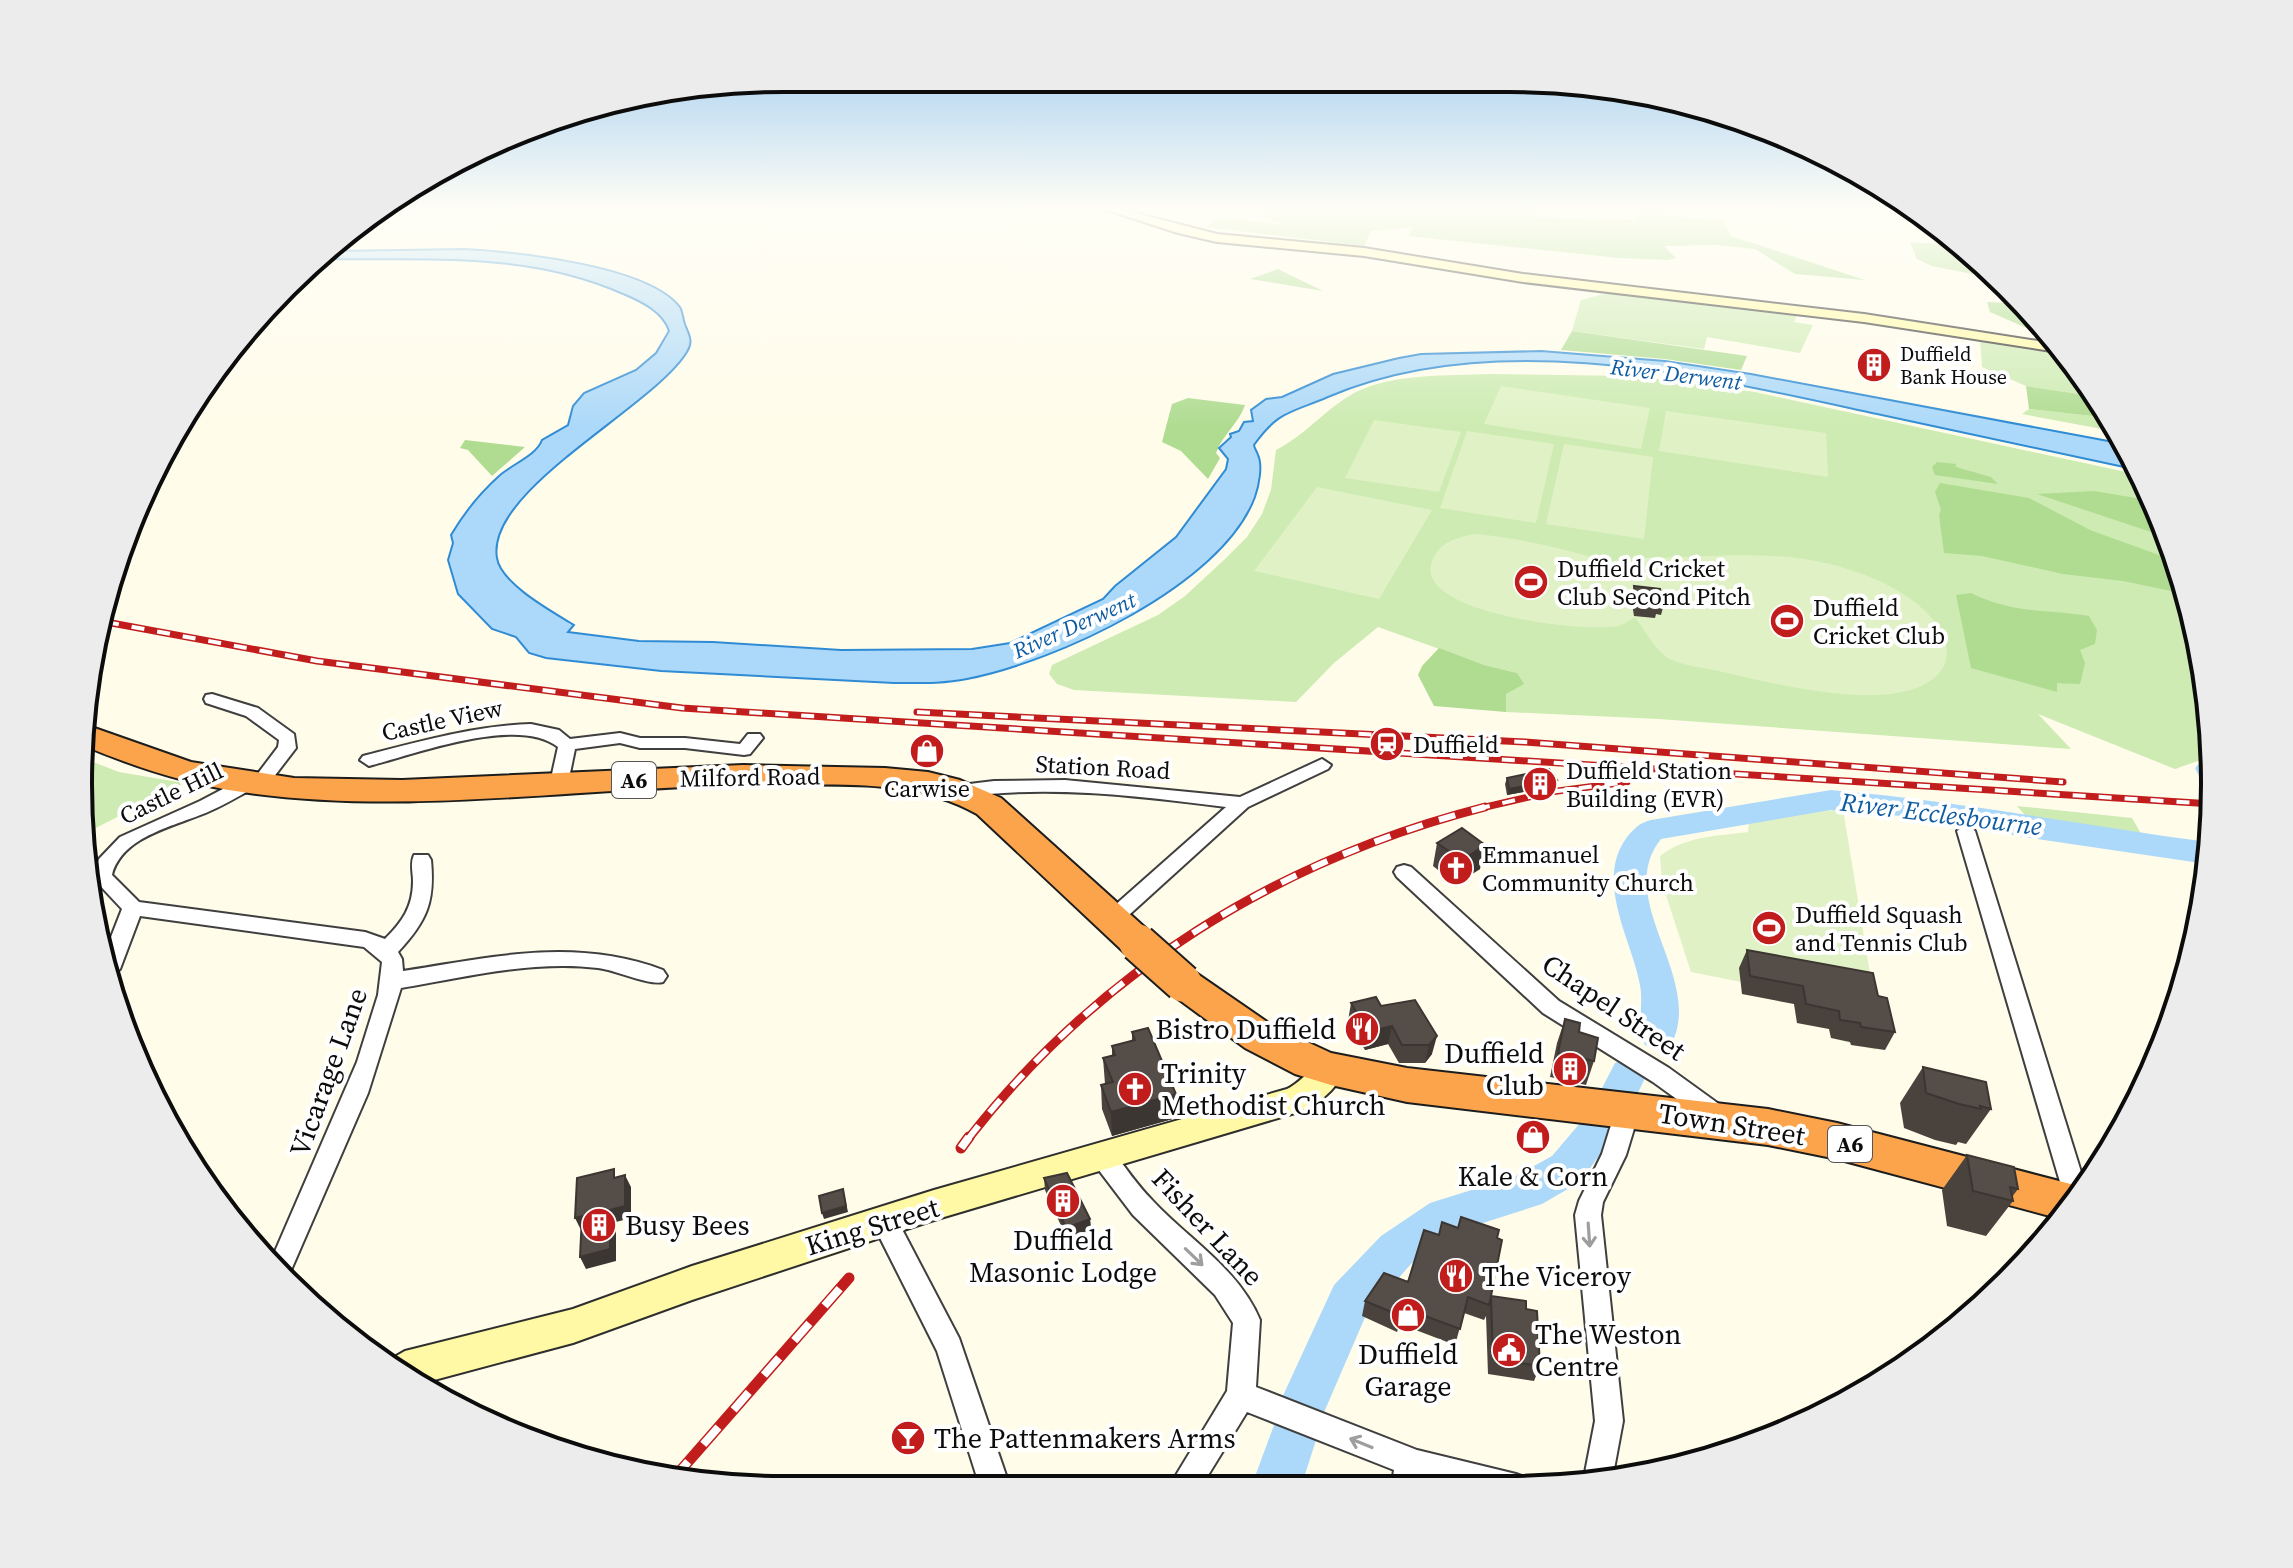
<svg xmlns="http://www.w3.org/2000/svg" width="2293" height="1568" font-family="'Source Serif 4',serif">
<style>
.green{fill:#cdebb2}
.forest{fill:#afdc91}
.pitch{fill:#e0f2c5}
.water{fill:#acd9f9;stroke:#2f8bd4;stroke-width:2}
.lines{fill:none;stroke-linecap:round;stroke-linejoin:round}
.river{fill:#acd9f9;fill-rule:evenodd}
.street-casing{stroke:#3f3f3f;stroke-width:4}
.secondary-casing{stroke:#2e2e2e;stroke-width:4}
.highway-casing{stroke:#1d1d1d;stroke-width:4}
.street{fill:#fff;fill-rule:evenodd}
.secondary{fill:#fff9a5;fill-rule:evenodd}
.highway{fill:#fca44b;fill-rule:evenodd}
.rail-far2-casing{stroke:#c21d1d;stroke-width:7}
.rail-far1-casing{stroke:#c21d1d;stroke-width:9}
.rail-casing{stroke:#c21d1d;stroke-width:11}
.rail-far2{stroke:#fff;stroke-width:4;stroke-dasharray:13;stroke-linecap:butt}
.rail-far1{stroke:#fff;stroke-width:6;stroke-dasharray:17;stroke-linecap:butt}
.rail{stroke:#fff;stroke-width:8;stroke-dasharray:23;stroke-linecap:butt}
.highway-bridge-casing{stroke:#1d1d1d;stroke-width:41;stroke-linecap:butt}
.highway-bridge{stroke:#fca44b;stroke-width:37}
.wall{fill:#49423d}
.shaded-wall{fill:#3c3632}
.building{fill:#554d47;stroke:#3c3632;stroke-width:2}
.oneway{stroke:#9e9e9e}
.labels{text-anchor:middle;dominant-baseline:central;stroke-width:8;stroke-linejoin:round;paint-order:stroke}
.far-poi-label{font-size:20px;fill:#0c0c0c;stroke:#fff;text-anchor:start}
.far-water-label{font-size:22px;font-style:italic;fill:#0f5ca3;stroke:#fff}
.shield{fill:#fff;stroke:#555;stroke-width:2}
.shield-label{font-size:22px;font-weight:bold;fill:#0c0c0c}
.poi-label{font-size:24px;fill:#0c0c0c;stroke:#fff;text-anchor:start}
.street-label{font-size:24px;fill:#0c0c0c;stroke:#fff}
.water-label{font-size:26px;font-style:italic;fill:#0f5ca3;stroke:#fff}
.near-street-label{font-size:28px;fill:#0c0c0c;stroke:#fff}
.near-poi-label{font-size:28px;fill:#0c0c0c;stroke:#fff;text-anchor:start}
.rim{fill:none;stroke:#0c0c0c;stroke-width:4}
</style>
<rect width="100%" height="100%" fill="#fffcea"/>
<path class="green" d="M1614,291L1798,312L1794,322L1813,325L1800,353L1707,337L1704,349L1572,331L1581,300Z
M1980,339L2064,353L2099,397L2026,386L1982,367Z
M1490,374L1632,376L1755,392L2140,475L2161,513L2201,646L2212,756L2175,769L2038,714L2071,749L1659,719L1506,712V694L1517,673L1484,665L1378,627L1334,663L1296,702L1074,690L1057,684L1049,674L1052,665L1158,615L1185,596L1225,559L1247,537L1262,514L1271,490L1276,450C1306,435 1327,407 1356,392C1395,373 1448,376 1490,374Z
M2029,409L2110,418L2118,432L2022,414Z
M80,748L84,750L83,758L119,772L184,783L86,833Z
M2017,806L2132,818L2144,839L2031,822Z"/>
<path class="forest" d="M1245,209H1532L1536,217L1635,220V209H1664L1667,216L1722,220L1731,236L1865,280L1795,274L1755,249L1718,245L1664,246L1676,258L1668,260L1619,258L1408,236L1413,227L1371,231L1364,246L1205,227L1221,218L1287,225Z
M1910,242L1953,245L2002,280L1932,266L1917,259Z
M1278,269L1323,291L1250,279Z
M1987,302L2024,304L2052,339L1990,312Z
M1572,331L1747,356L1741,370L1665,359L1561,350Z
M2026,386L2099,397L2110,418L2029,409Z
M1188,398L1245,405C1239,423 1223,434 1216,453L1220,458L1208,479L1181,451L1162,442L1172,404Z
M465,440L525,447L492,476L468,450L460,448Z
M1937,462L1956,464V467L1991,477L1998,484L1935,475L1932,467Z
M1940,483L2029,498L2090,530L2159,555L2177,566L2186,594L2123,581L2063,574L1982,556L1944,553L1939,515L1941,510L1935,492Z
M2094,491L2154,501L2169,538L2037,494Z
M1971,593C2014,614 2044,609 2089,616L2097,630L2095,644L2080,650L2085,663L2080,684L2057,683V692L1971,668L1956,595Z
M1439,648L1484,665L1517,673L1524,684L1506,694V712L1434,706L1418,675L1422,666Z"/>
<path class="pitch" d="M1501,386L1650,408L1641,449L1484,424Z
M1666,411L1826,433L1828,477L1659,451Z
M1374,420L1461,432L1439,492L1345,478Z
M1467,431L1554,444L1536,523L1440,508Z
M1564,444L1653,457L1644,539L1546,524Z
M1317,487L1432,510L1379,599L1254,571Z
M1473,534C1509,536 1603,554 1631,575L1639,558C1725,558 1795,544 1877,580C1901,591 1924,605 1939,628C1947,641 1951,659 1940,672C1902,718 1773,683 1723,672C1707,668 1685,666 1670,659C1657,653 1644,629 1635,617C1630,620 1624,625 1618,626C1586,633 1407,613 1433,559C1442,541 1454,539 1473,534Z
M1843,809L1877,1016L1876,1050L1831,1038L1829,1029L1797,1023L1794,1004L1742,994L1741,982L1691,972L1662,883L1660,856C1685,836 1717,836 1748,832L1749,820Z"/>
<path class="water" d="M465,249C516,252 648,265 680,307C683,312 683,319 685,324C689,335 694,341 687,352C654,407 485,490 497,558C501,584 553,612 574,625L568,632L639,641L713,642L841,650L972,649L1010,643L1103,599L1115,586L1176,537L1226,469L1228,459L1219,448L1231,437L1230,434L1239,431L1244,422L1253,421L1251,410L1266,399L1282,397L1333,374L1399,358L1421,354L1541,351L1665,361L1751,374L2124,444L2138,470C2051,452 1964,433 1877,414C1706,377 1496,325 1328,397C1291,413 1279,410 1254,445C1254,448 1257,451 1258,455C1263,465 1259,486 1255,497C1222,586 1055,662 967,679C943,684 919,683 894,683L661,671L546,658L529,653L516,637L492,629L458,594L448,560L453,543L451,535C464,513 480,493 499,476C512,464 536,456 542,440L568,425L573,406L584,393L636,370L656,353L669,331C663,312 640,301 623,294C527,251 427,261 325,259L334,251Z"/>
<g class="lines">
<path class="river" d="M2212,757L2215,788L2204,786L2195,768L2203,759Z
M1831,790C1957,801 2082,825 2208,842L2207,864L2024,837L1924,818L1831,810L1661,839C1612,900 1706,978 1671,1045L1658,1050L1645,1045C1636,1028 1644,1005 1640,985C1632,940 1594,881 1627,837C1635,828 1639,823 1651,820Z
M1628,1058L1641,1063L1647,1074L1634,1101L1620,1106L1606,1101L1601,1090L1615,1063Z
M1595,1117L1609,1122L1615,1134L1580,1182L1542,1204L1458,1231L1411,1264L1366,1315L1322,1417L1312,1420L1318,1434L1300,1490H1250L1277,1417L1287,1413L1281,1400L1334,1285L1381,1236L1430,1203L1516,1176L1552,1156L1581,1122Z"/>
<g class="street-casing">
<path id="street" d="M212,694L258,708L294,734L296,748L263,791L257,793L250,790C237,797 224,805 210,811C177,826 122,835 112,875L139,902L365,932L385,939C402,922 413,907 413,881C413,872 410,864 414,855H428L431,860C435,902 427,921 398,952L402,959L403,971C493,957 575,937 663,970L667,976L663,982C649,986 616,970 598,968C533,960 465,977 401,988L368,1093L285,1284L270,1263L357,1062L378,995L382,962L364,947L140,916L120,969L112,976L104,955L122,909L92,877L99,859L120,837L200,801L240,780H253L278,747L279,740L246,716L206,703L204,699L206,695Z
M531,724L559,730L570,739L620,733L640,738H685L740,744L748,734H760L763,738L750,754L744,755L685,748H640L620,743L575,749L568,783L559,789L550,783L558,747C518,715 415,754 369,766L360,760L363,756C418,742 473,726 531,724Z
M1322,759L1331,765L1328,769L1248,807L1119,924H1105L1102,919L1105,914L1226,807C1138,796 1050,785 961,797L952,791L961,785L994,781L1065,780L1240,797Z
M1966,825L1975,831L2086,1188L2070,1208L2065,1199L1957,831Z
M1404,865L1411,867L1559,1001L1669,1068L1723,1107L1727,1114L1723,1121L1715,1124L1707,1121L1653,1082L1543,1013L1397,877L1394,872L1397,867Z
M1628,1099L1636,1102L1640,1109L1626,1155L1603,1202L1601,1215L1623,1421L1612,1480L1583,1483L1595,1421L1575,1215L1579,1201L1602,1154L1616,1109L1620,1102Z
M1104,1147L1113,1151C1125,1167 1137,1185 1152,1200C1188,1239 1239,1269 1260,1320L1256,1387L1417,1450L1516,1474L1527,1478L1530,1488L1459,1490L1422,1481L1421,1490H1391L1394,1470L1247,1412L1199,1490H1167L1227,1391L1233,1323L1215,1295L1133,1215L1095,1165L1092,1158L1095,1151Z
M885,1211L894,1214L959,1338L1011,1490H981L937,1351L872,1222L876,1214Z"/>
</g>
<g class="secondary-casing">
<path id="secondary" d="M1104,209H1120L1217,234L1364,248L1523,274L1864,314L2057,344L2064,353L1864,322L1523,282L1364,256L1217,242L1178,233Z
M1331,1057L1342,1060L1346,1069C1335,1091 1318,1105 1295,1113L934,1220L692,1300L573,1343L423,1383L391,1359L405,1351L573,1309L692,1266L934,1190L1287,1089C1304,1081 1313,1063 1331,1057Z"/>
</g>
<g class="highway-casing">
<path id="highway" d="M83,724L191,762L294,778L402,780L743,765L885,768L928,772L960,780L1001,798L1151,933L1156,943L1151,953L1138,957L1125,953L977,814C914,778 835,785 764,785C591,785 415,817 242,792C186,784 132,766 80,744Z
M1183,969L1196,973L1273,1026L1331,1053L1407,1068L1768,1109L1837,1123L2086,1188L2061,1219L1837,1159L1768,1145L1407,1102L1331,1085L1295,1074L1245,1048L1170,993L1164,983L1170,973Z"/>
</g>
<use href="#street" class="street"/>
<use href="#secondary" class="secondary"/>
<use href="#highway" class="highway"/>
<g class="rail-far2-casing">
<path id="rail-far2" d="M106,622L317,661L682,708L2213,804
M917,712L1525,742L2063,782
M1477,809L1550,792L1627,782"/>
</g>
<g class="rail-far1-casing">
<path id="rail-far1" d="M968,1139C1099,971 1278,860 1485,807"/>
</g>
<g class="rail-casing">
<path id="rail" d="M961,1148L969,1137
M673,1479L849,1278"/>
</g>
<use href="#rail-far2" class="rail-far2"/>
<use href="#rail-far1" class="rail-far1"/>
<use href="#rail" class="rail"/>
<g class="highway-bridge-casing">
<path id="highway-bridge" d="M1138,943L1183,983"/>
</g>
<use href="#highway-bridge" class="highway-bridge"/>
</g>
<path class="wall" d="M1634,586L1664,604L1661,615L1656,614L1655,618L1634,616L1631,597Z
M1507,778L1556,786L1507,795L1505,784Z
M1437,843L1480,869L1456,884L1433,866Z
M2203,902L2202,919L2198,910Z
M1747,950L1878,996L1895,1032L1885,1050L1851,1045L1850,1042L1831,1038L1829,1029L1797,1023L1794,1004L1742,994L1739,968Z
M1415,1000L1432,1054L1425,1063H1399L1388,1044L1365,1050L1348,1021L1351,1003L1381,1006Z
M1565,1019L1579,1032L1594,1061L1586,1085L1550,1077L1557,1043Z
M1132,1032L1176,1118L1112,1136L1102,1109L1101,1085L1105,1084L1103,1058L1112,1055V1046L1132,1041Z
M1923,1067L1991,1109L1966,1144L1958,1142L1956,1145L1935,1140L1904,1128L1900,1103Z
M1967,1155L2018,1189L2012,1197L2013,1201L1986,1236L1947,1226L1942,1190Z
M1044,1178L1090,1219L1091,1230L1067,1239L1045,1190Z
M1458,1228L1497,1238L1491,1296L1526,1309L1540,1366L1534,1381L1488,1374L1486,1316L1484,1320L1464,1313L1455,1345L1400,1324L1397,1332L1362,1316L1365,1301L1408,1282L1438,1235Z"/>
<path class="shaded-wall" d="M1557,780L1556,786L1507,795L1509,789Z
M1485,845L1480,869L1456,884L1462,860Z
M1392,1026L1388,1044L1365,1050L1368,1032Z
M1437,1036L1432,1054L1425,1063L1429,1045Z
M1176,1094V1118L1112,1136L1111,1112Z
M625,1175L631,1187V1218L616,1222V1261L586,1269L580,1257L610,1210Z
M843,1189L848,1212L824,1219L822,1213Z
M582,1216L581,1230L575,1218Z
M1090,1219L1091,1230L1067,1239L1066,1228Z"/>
<path class="building" d="M1634,586L1660,589L1664,604L1657,603L1658,607L1637,605Z
M1549,769L1557,780L1509,789L1507,778Z
M1462,828L1485,845L1462,860L1437,843Z
M1747,950L1873,973L1878,996L1887,998L1895,1032L1861,1027L1860,1023L1840,1020L1839,1011L1806,1004L1803,986L1750,976Z
M1376,997L1381,1006L1415,1000L1437,1036L1429,1045H1402L1392,1026L1368,1032L1351,1003Z
M1565,1019L1580,1023L1579,1032L1598,1038L1594,1061L1558,1053Z
M1148,1028L1176,1094L1111,1112L1101,1085L1113,1082L1103,1058L1115,1055L1112,1046L1135,1040L1132,1032Z
M1923,1067L1986,1082L1991,1109L1980,1106L1981,1109L1959,1104L1926,1093Z
M1967,1155L2014,1167L2018,1189L2010,1187L2013,1201L1973,1191Z
M614,1169V1178L625,1175V1206L610,1210V1249L580,1257L582,1216L575,1218L577,1178Z
M1067,1173L1090,1219L1066,1228L1044,1178Z
M843,1189L846,1206L822,1213L819,1196Z
M1461,1217L1499,1230L1497,1238L1502,1240L1491,1296L1526,1301V1309L1537,1311L1540,1366L1493,1359L1491,1297L1489,1305L1468,1297L1460,1329L1404,1308L1401,1316L1365,1301L1384,1273L1408,1282L1424,1230L1439,1235L1442,1222L1458,1228Z"/>
<defs><path id="oneway-shaft" d="M-6 0H5M1.5-3L5.5 0L1.5 3" fill="none" stroke-width="1.6" stroke-linecap="round" stroke-linejoin="round" transform="scale(2)"/></defs>
<g class="oneway">
<use href="#oneway-shaft" transform="translate(1589 1235) rotate(86)"/>
<use href="#oneway-shaft" transform="translate(1194 1257) rotate(44)"/>
<use href="#oneway-shaft" transform="translate(1361 1443) rotate(-158)"/>
</g>
<linearGradient id="sky" x2="0" y2="1"><stop stop-color="#90c3ef"/><stop offset="0.49" stop-color="#fffef6"/><stop offset="1" stop-color="#fffef6" stop-opacity="0"/></linearGradient>
<rect width="2293" height="428" fill="url(#sky)"/>
<defs>
<g id="building-disc" transform="scale(1.8)"><circle r="9.5" fill="#c21d1d" stroke="#fff"/><path d="M-4-6H4V6H1V3H-1V6H-4ZM-2.5-4.3h1.7v1.8h-1.7ZM.8-4.3h1.7v1.8H.8ZM-2.5-1h1.7V.8h-1.7ZM.8-1h1.7V.8H.8Z" fill="#fff"/></g>
<g id="stadium-disc" transform="scale(1.8)"><circle r="9.5" fill="#c21d1d" stroke="#fff"/><path d="M0-5a6.5 5 0 1 0 0 10a6.5 5 0 1 0 0-10ZM-3.5-1.8h7v3.6h-7Z" fill="#fff"/></g>
<g id="station-disc" transform="scale(1.8)"><circle r="9.5" fill="#c21d1d" stroke="#fff"/><path d="M-3-6H3Q5-6 5-4V2Q5 4 3 4L4.5 6H3L1.5 4h-3L-3 6H-4.5L-3 4Q-5 4-5 2V-4Q-5-6-3-6ZM-3.5-4v3h7v-3ZM-3.5 1v1.5H-2V1ZM2 1v1.5H3.5V1Z" fill="#fff"/></g>
<g id="shop-disc" transform="scale(1.8)"><circle r="9.5" fill="#c21d1d" stroke="#fff"/><path d="M-5-2.5h2.3a2.7 3.5 0 0 1 5.4 0H5L5.5 6h-11ZM-1.5-2.5h3a1.5 2.3 0 0 0-3 0Z" fill="#fff"/></g>
<g id="church-disc" transform="scale(1.8)"><circle r="9.5" fill="#c21d1d" stroke="#fff"/><path d="M-1.2-6h2.4v3.5h3.3v2.4h-3.3V6h-2.4V-.1h-3.3v-2.4h3.3Z" fill="#fff"/></g>
<g id="restaurant-disc" transform="scale(1.8)"><circle r="9.5" fill="#c21d1d" stroke="#fff"/><path d="M-5-6h1v4h1v-4h1v4h1v-4h1v5L-1.5 .5V6h-2V.5L-5-1ZM5-6V6H3V1.5H1.5Q1.5-4 5-6Z" fill="#fff"/></g>
<g id="civic-disc" transform="scale(1.8)"><circle r="9.5" fill="#c21d1d" stroke="#fff"/><path d="M-.6-6.5H3V-4.5H.6V-3L4-1V1h2V6H-6V1h2V-1L-.6-3ZM-1.2 2.5V6h2.4V2.5Z" fill="#fff"/></g>
<g id="bar-disc" transform="scale(1.8)"><circle r="9.5" fill="#c21d1d" stroke="#fff"/><path d="M-6-5H6L.8 .8V4.5H3.5V6h-7V4.5H-.8V.8Z" fill="#fff"/></g>
</defs>
<g fill-rule="evenodd">
<use href="#building-disc" x="1874" y="365"/>
<use href="#stadium-disc" x="1531" y="582"/>
<use href="#stadium-disc" x="1787" y="621"/>
<use href="#station-disc" x="1387" y="744"/>
<use href="#shop-disc" x="927" y="751"/>
<use href="#building-disc" x="1540" y="784"/>
<use href="#church-disc" x="1456" y="868"/>
<use href="#stadium-disc" x="1769" y="928"/>
<use href="#restaurant-disc" x="1362" y="1029"/>
<use href="#building-disc" x="1570" y="1069"/>
<use href="#church-disc" x="1135" y="1089"/>
<use href="#shop-disc" x="1533" y="1137"/>
<use href="#building-disc" x="1063" y="1201"/>
<use href="#building-disc" x="599" y="1225"/>
<use href="#restaurant-disc" x="1456" y="1276"/>
<use href="#shop-disc" x="1408" y="1315"/>
<use href="#civic-disc" x="1509" y="1350"/>
<use href="#bar-disc" x="908" y="1438"/>
</g>
<g class="labels">
<g class="far-poi-label">
<text x="1900" y="354">Duffield<tspan x="1900" dy="23">Bank House</tspan></text>
</g>
<g class="far-water-label">
<text transform="translate(1676 374) rotate(7)">River Derwent</text>
<text transform="translate(1074 625) rotate(-24)">River Derwent</text>
</g>
<g class="shield">
<rect x="612" y="762" width="44" height="36" rx="6"/>
<rect x="1828" y="1126" width="44" height="36" rx="6"/>
</g>
<g class="shield-label">
<text x="634" y="780">A6</text>
<text x="1850" y="1144">A6</text>
</g>
<g class="poi-label">
<text x="1557" y="568">Duffield Cricket<tspan x="1557" dy="28">Club Second Pitch</tspan></text>
<text x="1813" y="607">Duffield<tspan x="1813" dy="28">Cricket Club</tspan></text>
<text x="1413" y="744">Duffield</text>
<text x="1566" y="770">Duffield Station<tspan x="1566" dy="28">Building (EVR)</tspan></text>
<text x="927" y="788" text-anchor="middle">Carwise</text>
<text x="1482" y="854">Emmanuel<tspan x="1482" dy="28">Community Church</tspan></text>
<text x="1795" y="914">Duffield Squash<tspan x="1795" dy="28">and Tennis Club</tspan></text>
</g>
<g class="street-label">
<text transform="translate(442 720) rotate(-12)">Castle View</text>
<text transform="translate(1103 767) rotate(3)">Station Road</text>
<text transform="translate(750 777) rotate(-1)">Milford Road</text>
<text transform="translate(171 793) rotate(-26)">Castle Hill</text>
</g>
<g class="water-label">
<text transform="translate(1941 814) rotate(7)">River Ecclesbourne</text>
</g>
<g class="near-street-label">
<text transform="translate(1614 1007) rotate(34)">Chapel Street</text>
<text transform="translate(328 1072) rotate(-70)">Vicarage Lane</text>
<text transform="translate(1732 1124) rotate(9)">Town Street</text>
<text transform="translate(872 1226) rotate(-17)">King Street</text>
<text transform="translate(1208 1227) rotate(47)">Fisher Lane</text>
</g>
<g class="near-poi-label">
<text x="1336" y="1029" text-anchor="end">Bistro Duffield</text>
<text x="1544" y="1053" text-anchor="end">Duffield<tspan x="1544" dy="32">Club</tspan></text>
<text x="1161" y="1073">Trinity<tspan x="1161" dy="32">Methodist Church</tspan></text>
<text x="1533" y="1176" text-anchor="middle">Kale &amp; Corn</text>
<text x="625" y="1225">Busy Bees</text>
<text x="1063" y="1240" text-anchor="middle">Duffield<tspan x="1063" dy="32">Masonic Lodge</tspan></text>
<text x="1482" y="1276">The Viceroy</text>
<text x="1535" y="1334">The Weston<tspan x="1535" dy="32">Centre</tspan></text>
<text x="1408" y="1354" text-anchor="middle">Duffield<tspan x="1408" dy="32">Garage</tspan></text>
<text x="934" y="1438">The Pattenmakers Arms</text>
</g>
</g>
<path d="M0 0H2293V1568H0ZM784 92H1509A692 692 0 0 1 2201 784V784A692 692 0 0 1 1509 1476H784A692 692 0 0 1 92 784V784A692 692 0 0 1 784 92Z" fill="#ececec" fill-rule="evenodd"/>
<path class="rim" d="M784 92H1509A692 692 0 0 1 2201 784V784A692 692 0 0 1 1509 1476H784A692 692 0 0 1 92 784V784A692 692 0 0 1 784 92Z"/>
</svg>
